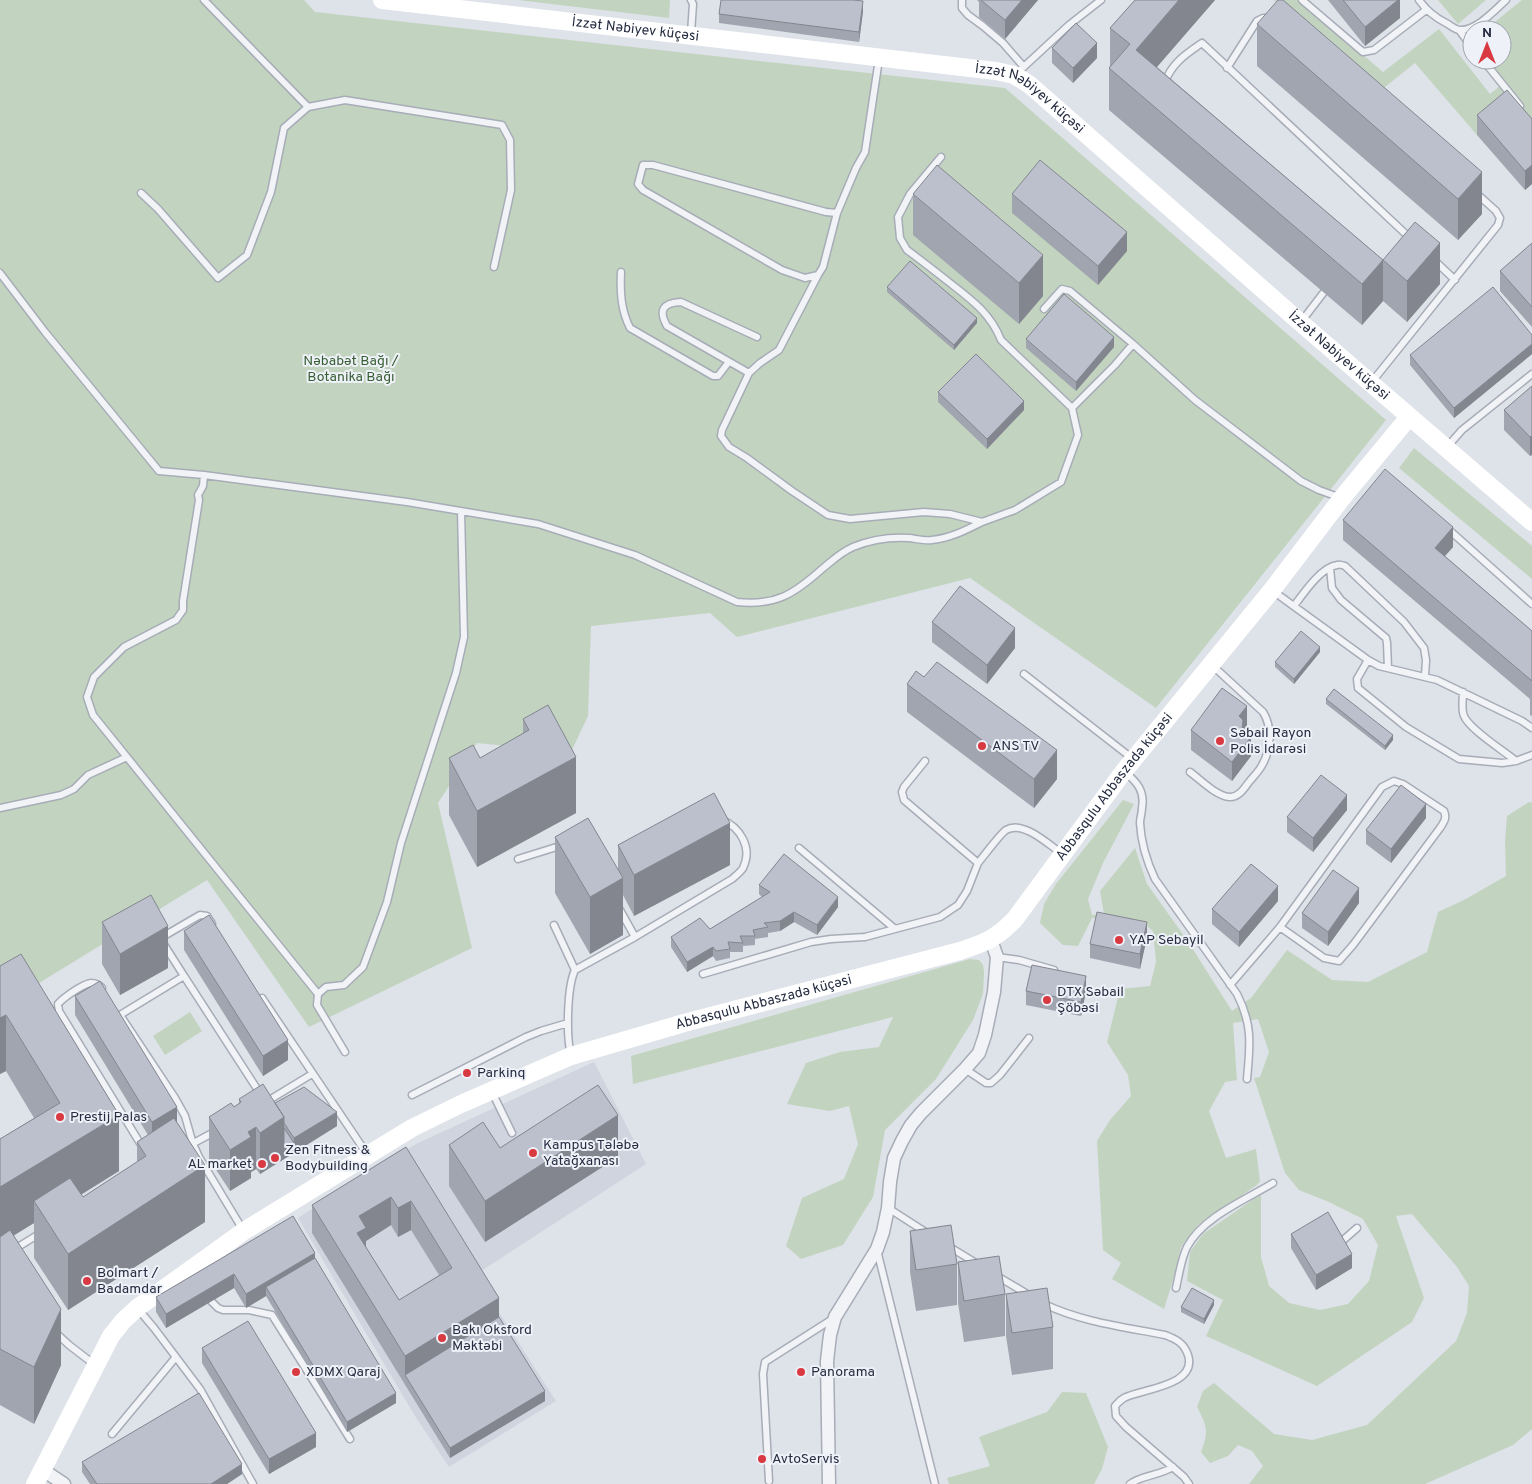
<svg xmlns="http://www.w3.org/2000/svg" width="1532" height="1484" font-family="Overpass,sans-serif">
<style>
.built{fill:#d0d4de}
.green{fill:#c2d4bf}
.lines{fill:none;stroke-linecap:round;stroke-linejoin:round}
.lane-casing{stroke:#a7acb7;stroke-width:9}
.street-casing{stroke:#a7acb7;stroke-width:15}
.lane{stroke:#f1f3f7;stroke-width:6}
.street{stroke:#f1f3f7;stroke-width:12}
.secondary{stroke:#fff;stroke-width:18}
.wall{fill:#a1a5af;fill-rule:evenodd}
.shaded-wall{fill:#83868f}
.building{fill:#bbc0cc;stroke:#83868f;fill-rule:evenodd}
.poi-dot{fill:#d93941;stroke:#eef1f7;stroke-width:2}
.labels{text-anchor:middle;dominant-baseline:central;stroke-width:4;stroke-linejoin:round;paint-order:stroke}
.street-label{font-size:14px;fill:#262d41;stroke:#eef1f7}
.park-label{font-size:14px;fill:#365e32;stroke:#eef1f7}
.poi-label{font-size:14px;fill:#262d41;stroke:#eef1f7;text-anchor:start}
</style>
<rect width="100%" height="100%" fill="#dee2e9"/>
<path class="built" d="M594,1062L646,1164L475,1275L556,1401L449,1467L415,1416L298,1218L363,1175L418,1143Z"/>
<path class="green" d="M0,0H304L315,12L1005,88L1386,420L1156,708L970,578L737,637L710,613L591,626L588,716L571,752L477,743L438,803L472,948L309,1027L207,880L0,1007Z
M518,0H670L669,18Z
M1274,0H1299L1383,72L1439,29L1490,94L1500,86L1479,60H1502V30H1485L1522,0H1532V139L1507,109L1477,135L1415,63L1380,91Z
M1438,0H1486L1458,24Z
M1414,448L1532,546V579L1399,468Z
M1123,800L1134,804L1103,863L1088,899L1092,915L1104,914L1100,891L1135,848L1147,884L1187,940L1232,1011L1251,998L1287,950L1332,980L1368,982L1427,952L1438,912L1464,900L1506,876L1505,842L1507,816L1529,802L1532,803V1429L1513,1445L1425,1484H1249L1263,1466L1252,1451L1238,1445L1228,1456L1210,1463L1201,1452C1209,1431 1207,1426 1197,1407L1203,1391L1214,1383L1274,1434L1312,1440L1367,1425L1456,1341L1467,1313L1469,1286L1457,1267L1412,1214L1396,1216L1424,1298L1412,1322L1317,1386L1206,1336L1223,1300L1187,1281L1190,1252L1203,1234L1261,1194V1257L1269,1286L1289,1303L1320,1310L1348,1304L1369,1281L1378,1245L1363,1219L1329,1202L1299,1190L1285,1173L1254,1078L1260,1077L1269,1052L1258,1019L1233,1023L1237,1080L1225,1082L1209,1111L1226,1158L1256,1149L1260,1181L1257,1185L1198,1225L1181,1247L1173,1280L1164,1309L1112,1279L1121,1263L1103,1250L1097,1141L1110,1120L1131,1096L1128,1075L1107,1042L1120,989L1150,986L1156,962L1153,931L1140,920L1092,918L1078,946L1063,945L1040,923L1044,904L1056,884Z
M970,959L979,960L983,965L984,972L983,994L973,1020L936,1079L885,1130L873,1197L843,1245L801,1259L786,1246L802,1198L844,1179L858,1144L849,1106L830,1111L787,1104L806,1063L840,1052L879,1047L893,1017L633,1084L631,1056Z
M190,1012L202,1031L165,1055L153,1036Z
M1062,1392L1086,1393L1108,1447L1102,1469L1094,1484H949L947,1478L990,1466L979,1437L1047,1412Z"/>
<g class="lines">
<g class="lane-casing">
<path id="lane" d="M204,0L308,107
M691,0L693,4L691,33
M962,0V8L968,15L983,26L1003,43L1023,66
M1302,0L1363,52L1374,50L1426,10
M1419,0C1426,10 1434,17 1446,23C1450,25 1455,30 1460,30C1476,31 1495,10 1506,0
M1459,30L1472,47
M1483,60L1520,106
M1227,68L1257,21L1263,18H1268
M1015,75L1069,25L1101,0
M1165,82C1172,63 1186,54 1202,43L1410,238
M941,157L910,194L898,217L900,238L907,250C922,261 936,272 950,283C972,300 991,314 1001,340L1072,408
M141,193L158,209L218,278L247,255L271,192L284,128L308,107L345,100L502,125L510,140L511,190L494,267
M837,213L826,212L653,165H643L638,184L643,190L782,270L805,278L818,275L823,267L837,213L856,168L865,152L879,59
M1434,260L1455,280
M621,272C620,293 621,310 630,328L713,376H718L728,363
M0,273L45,332L159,471L204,475L407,502L538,524L635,555L737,602C776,606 794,594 822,569C832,561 841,552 853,547C870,540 891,537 909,538C917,539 925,541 932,540C951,538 966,530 982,522
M818,275L779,350L760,363L749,373L722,430L721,436L729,447L747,458L792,491L828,515L850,519L924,512L950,514L982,522L1015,510L1061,482L1078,435L1072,408L1115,365L1133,344L1195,400L1301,481L1319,490L1341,498
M1044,309L1062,289L1070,291L1133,344
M1301,322L1324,292
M749,373L667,326C658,310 663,303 681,302L757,337
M1371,383L1498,225L1500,218L1496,211L1476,193
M1447,447L1462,430L1532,374
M204,475L203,486L198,495L199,500L183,601V610L176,620L124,647L94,677L87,697L93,715L318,994
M1447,528L1532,604
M1330,568L1332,588L1341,600L1386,638L1387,643L1388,668
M1273,591L1368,660L1379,666L1437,680L1522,721L1532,728
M1294,606C1303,594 1321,567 1337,565C1339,564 1342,565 1345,566L1404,622L1424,648L1426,660L1425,676
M1368,660L1357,679L1358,688L1406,727L1459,759L1502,763L1516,761L1532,755
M1024,674L1133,759
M1463,692C1463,700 1461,709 1464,716C1469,729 1504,751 1516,761
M925,761L904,787L902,792L904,800L978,863C984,856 1000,834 1006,830C1023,820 1048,844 1061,853
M1125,772C1137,782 1145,791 1142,808C1142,813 1140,818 1140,823C1141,842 1147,862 1155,879L1237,994C1253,1025 1250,1046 1247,1079
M1190,772C1201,780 1215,795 1229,797C1238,798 1244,789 1249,782C1253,777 1258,772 1261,767C1271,751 1273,728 1263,712L1213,666
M0,808L61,795L74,789L88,775L127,757
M799,848L895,929
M518,859L563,845
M620,910L635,937
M554,925L575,970
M997,957L1019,960L1054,970
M703,974L811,942L831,939L865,937L940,917L958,905L967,891L978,863
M184,976L163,943L164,936L200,915L207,916L212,924
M1230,985L1280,927L1382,787L1394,781L1403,784L1444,811C1447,818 1444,822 1440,828L1353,945L1339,961L1324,958L1280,927
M102,988C99,985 96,983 91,983C83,984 64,997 58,1004L59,1011L143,1148
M262,998L367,1154
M345,1052L317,1005L318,994L326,987L344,985L363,967L387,902L401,843L456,673L464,637L461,511
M571,1055C566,1036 567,987 575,970L635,937L732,879C735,876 741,872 743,868C753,848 740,827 722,820
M965,1069L986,1083H991L1000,1075L1029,1038
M492,1092L512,1133
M412,1095L526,1037L541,1031L568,1023
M266,1102L312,1074
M190,1145L216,1131
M888,1208L927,1233
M243,1230L199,1157L193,1144L185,1116L175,1098L120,1015L184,976L261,1095
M1341,1242L1357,1228
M948,1246L976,1263
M877,1250L935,1484
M0,1255H5L39,1234
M997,1276L1029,1295
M1176,1288C1179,1275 1181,1259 1187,1247C1203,1217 1245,1200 1273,1183
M205,1295L218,1308L223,1310H249L272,1315L350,1439
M1044,1304C1082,1322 1124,1327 1165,1335C1176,1339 1184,1343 1188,1355C1198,1386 1141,1389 1124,1398C1120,1400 1118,1403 1115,1406L1116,1416L1126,1427L1184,1477L1189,1484
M138,1309L154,1328L200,1389L253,1484
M56,1333L69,1345L95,1365
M112,1434L176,1357
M769,1481L763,1374L765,1362L834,1318
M1130,1484C1142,1475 1158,1476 1173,1467"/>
</g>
<g class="street-casing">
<path id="street" d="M43,1470L64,1484
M829,1484L827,1361L830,1335L835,1317L877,1249L883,1232L888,1208L890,1182L894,1158L902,1141L911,1125L921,1113L965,1069L979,1053L985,1035L994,992L997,957L991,940"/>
</g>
<use href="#lane" class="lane"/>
<use href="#street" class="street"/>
<g class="secondary">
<path id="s1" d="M382,0L996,71L1014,75L1030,85L1301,323L1532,522"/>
<path id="s2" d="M35,1484L111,1336L123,1321L137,1308L244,1231L412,1128L461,1104L571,1056L684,1023L960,951C985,943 997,938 1015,919L1124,771L1272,590L1342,498L1409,417"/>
</g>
</g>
<path class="wall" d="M977,0H1038L1005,39L979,17V2Z
M1135,0H1215L1157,67L1383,260L1440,284L1407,322L1383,301L1362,325L1109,110V68L1110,66V28Z
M1328,0H1400V18L1365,46Z
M863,11L859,42L719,23V14Z
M1257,24L1482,214L1458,240L1257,66Z
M1052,48L1097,58L1073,83L1052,63Z
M1477,115L1532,119V184L1525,190L1477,135Z
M913,194L1043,296L1019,324L913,235Z
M1012,194L1127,251L1098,285L1012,213Z
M1532,243V327L1500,291V271Z
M887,287L977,323L954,350L887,292Z
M1532,335V354L1454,418L1410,365V355Z
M1026,339L1114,347L1076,391L1026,348Z
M1532,386L1530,456L1504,430V410Z
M938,392L1024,410L987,449L938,402Z
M1343,520L1453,547L1445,556L1532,631V716L1530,715V699L1343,540Z
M932,622L1015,648L987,684L932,642Z
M1320,652L1294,684L1275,667V662Z
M907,684L1057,779L1034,808L907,712Z
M1326,699L1393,740L1385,750L1326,704Z
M523,719L576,813L477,867L449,815V758H480L523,734Z
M1247,726L1243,731L1251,756L1232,781L1191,750V730Z
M1347,810L1313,852L1287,832V817Z
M1426,818L1391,863L1366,844V830Z
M555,837L618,870V845L730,865L634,916L623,895V935L590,954L555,893Z
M759,885L838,907L817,935L794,922L780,931L768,933V937L755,939V945L743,946V952H730V958L716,961L713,956L687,972L671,947V937L710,929L762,897L759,894Z
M1278,901L1239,947L1212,924V909Z
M1359,903L1328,946L1302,928V913Z
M102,922L168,968L120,995L102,964Z
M184,931L288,1060L263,1076L184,950Z
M1147,937L1140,969L1090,958V944Z
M0,966L119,1171L81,1195L83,1197L137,1162V1142L148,1135L75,1015V996L177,1123L205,1222L68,1310L34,1258V1223L14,1235L61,1365L34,1424L0,1405V1139L34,1118L6,1071L0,1074Z
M1026,991H1086L1081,1016L1026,1005Z
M239,1099L275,1103L337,1126L260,1174L256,1169L251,1172V1178L230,1191L209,1159V1117L234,1107L239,1103Z
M449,1145L500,1148L618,1157L485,1242L449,1186Z
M406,1147L545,1401L450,1458L312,1233V1205ZM391,1225L398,1237L411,1230L439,1275L399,1300L366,1247V1241Z
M293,1216L315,1258L396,1403L347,1432L266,1296L246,1308L234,1288L166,1328L156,1312V1297Z
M910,1231L957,1264V1305L916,1311L910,1272Z
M1291,1234L1352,1268L1316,1290L1291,1248Z
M958,1262L1005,1294V1336L964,1342L958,1303Z
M1006,1294L1053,1327V1369L1012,1375L1006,1336Z
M1214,1305L1204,1324L1181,1312V1307Z
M202,1348L316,1447L269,1474L202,1363Z
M82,1462L242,1474L227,1484H90L82,1472Z"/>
<path class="shaded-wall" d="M1022,0H1038L1005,39V20Z
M1179,0H1215L1136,91V50Z
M1398,0H1400V18L1365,46V27Z
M863,1V11L859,42V32Z
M1097,43V58L1073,83V68Z
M1532,165V184L1525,190V171Z
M1482,172V214L1458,240V199Z
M1127,232V251L1098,285V266Z
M1440,243V284L1407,322V281Z
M1043,255V296L1019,324V283Z
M1383,260V301L1362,325V284Z
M977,318V323L954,350V345Z
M1114,337V347L1076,391V382Z
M1532,344V354L1454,418V408Z
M1024,401V410L987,449V439Z
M1532,436V455L1530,456V437Z
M1453,527V547L1435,567V548Z
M1015,628V648L987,684V665Z
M1320,647V652L1294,684V679Z
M1247,706V726L1243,731V739L1251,737V756L1232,781V762L1239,716Z
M1393,735V740L1385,750V746Z
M1057,750V779L1034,808V779Z
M576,757V813L477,867V811Z
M1347,795V810L1313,852V838Z
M1426,804V818L1391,863V849Z
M730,823V865L634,916V875Z
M623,878V935L590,954V897Z
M1278,886V901L1239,947V932Z
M1359,888V903L1328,946V932Z
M838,897V907L817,935V925Z
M794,912V922L780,931V921Z
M1147,922V937L1140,969V954Z
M168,926V968L120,995V954Z
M713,947V956L687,972V962Z
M1086,976V991L1081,1016V1002Z
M6,1015V1071L0,1074V1018Z
M288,1040V1060L263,1076V1056Z
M177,1107V1126L152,1142V1122Z
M337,1112V1126L260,1174V1133L284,1117V1149L294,1143V1138Z
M119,1115V1171L44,1217L34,1201V1223L0,1244V1187Z
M618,1115V1157L485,1242V1201Z
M256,1127V1169L251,1172V1178L230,1191V1150L248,1132Z
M205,1165V1222L68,1310V1254Z
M391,1197V1225L366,1241V1256L357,1233L359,1216Z
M411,1201V1230L398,1237V1208Z
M315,1253V1267L266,1287V1296L246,1308V1294Z
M1352,1254V1268L1316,1290V1275Z
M234,1274V1288L166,1328V1314Z
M499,1298V1327L405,1375V1385V1356Z
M1214,1300V1305L1204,1324V1319Z
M61,1309V1365L34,1424V1367Z
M545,1391V1401L450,1458V1448Z
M396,1393V1403L347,1432V1422Z
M316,1433V1447L269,1474V1459Z
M242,1464V1474L227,1484H211Z"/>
<path class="building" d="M721,0H853L863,1L859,32L719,14Z
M981,0H1022L1005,20Z
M1135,0H1179L1136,50L1383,260L1415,222L1440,243L1407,281L1383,260L1362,284L1109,68L1130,44L1110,28Z
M1278,0H1283L1482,172L1458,199L1257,24Z
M1343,0H1398L1365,27Z
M1076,23L1097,43L1073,68L1052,48Z
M1507,90L1532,119V165L1525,171L1477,115Z
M1040,160L1127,232L1098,266L1012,194Z
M937,165L1043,255L1019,283L913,194Z
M1532,243V307L1500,271Z
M910,261L977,318L954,345L887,287Z
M1493,287L1532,335V344L1454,408L1410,355Z
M1064,294L1114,337L1076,382L1026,339Z
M976,354L1024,401L987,439L938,392Z
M1532,386V436L1530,437L1504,410Z
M1385,469L1453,527L1435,548L1532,631V681L1343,520Z
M960,586L1015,628L987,665L932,622Z
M1301,631L1320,647L1294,679L1275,662Z
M937,662L1057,750L1034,779L907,684L916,671L924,677Z
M1222,688L1247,706L1239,716L1243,720L1242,730L1251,737L1232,762L1191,730Z
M1334,689L1393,735L1385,746L1326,699Z
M548,705L576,757L477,811L449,758L473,745L480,758L529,730L523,719Z
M1321,775L1347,795L1313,838L1287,817Z
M1401,785L1426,804L1391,849L1366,830Z
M714,793L730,823L634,875L618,845Z
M588,818L623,878L590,897L555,837Z
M784,854L838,897L817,925L794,912L780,921L764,923L768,927L753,930L755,936H740L743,943L728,942L730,949L716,951L713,947L687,962L671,937L700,918L710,929L770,892L759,885Z
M1251,864L1278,886L1239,932L1212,909Z
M1333,870L1359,888L1328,932L1302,913Z
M151,895L168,926L120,954L102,922Z
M1097,912L1147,922L1140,954L1090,944Z
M209,915L288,1040L263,1056L184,931Z
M21,954L119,1115L0,1187V1139L60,1103L6,1015L0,1018V966Z
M1032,965L1086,976L1081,1002L1026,991Z
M100,981L177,1107L152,1122L75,996Z
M263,1084L284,1117L260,1133L256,1127L248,1132L251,1137L230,1150L209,1117L231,1103L234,1107L241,1102L239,1099Z
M598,1085L618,1115L485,1201L449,1145L483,1122L500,1148Z
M304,1087L337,1112L294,1138L284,1123V1117L275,1103Z
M174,1118L205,1165L68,1254L34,1201L70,1178L83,1197L146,1156L137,1142Z
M284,1128L294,1143L284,1149Z
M406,1147L499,1298L405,1356L312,1205ZM391,1197L398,1208L411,1201L452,1268L399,1300L357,1233L366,1228L359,1216Z
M1328,1212L1352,1254L1316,1275L1291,1234Z
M293,1216L315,1253L246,1294L234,1274L166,1314L156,1297Z
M951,1225L957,1264L916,1270L910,1231Z
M10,1230L61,1309L34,1367L0,1349V1237Z
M999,1256L1005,1294L964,1301L958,1262Z
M315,1258L396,1393L347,1422L266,1287Z
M1047,1288L1053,1327L1012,1333L1006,1294Z
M1192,1288L1214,1300L1204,1319L1181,1307Z
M499,1317L545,1391L450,1448L405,1375Z
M248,1321L316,1433L269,1459L202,1348Z
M199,1393L242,1464L211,1484H97L82,1462Z"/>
<g class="poi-dot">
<circle cx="1220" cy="741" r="5"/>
<circle cx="982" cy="746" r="5"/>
<circle cx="1119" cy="940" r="5"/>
<circle cx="1047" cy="1000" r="5"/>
<circle cx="467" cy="1073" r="5"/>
<circle cx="60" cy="1117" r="5"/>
<circle cx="533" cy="1153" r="5"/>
<circle cx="275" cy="1158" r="5"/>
<circle cx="262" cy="1164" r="5"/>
<circle cx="87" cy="1281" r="5"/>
<circle cx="442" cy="1338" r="5"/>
<circle cx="296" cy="1372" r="5"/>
<circle cx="801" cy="1372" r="5"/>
<circle cx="762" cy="1459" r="5"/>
</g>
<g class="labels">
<g class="street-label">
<text stroke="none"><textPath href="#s1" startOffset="255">İzzət Nəbiyev küçəsi</textPath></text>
<text stroke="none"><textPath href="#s1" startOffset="661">İzzət Nəbiyev küçəsi</textPath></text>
<text stroke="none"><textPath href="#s1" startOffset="1066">İzzət Nəbiyev küçəsi</textPath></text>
<text stroke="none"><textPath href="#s2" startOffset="1341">Abbasqulu Abbaszadə küçəsi</textPath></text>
<text stroke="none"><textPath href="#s2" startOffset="908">Abbasqulu Abbaszadə küçəsi</textPath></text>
</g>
<g class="park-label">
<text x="351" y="361">Nəbabət Bağı /<tspan x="351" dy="16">Botanika Bağı</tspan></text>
</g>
<g class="poi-label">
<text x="1230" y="733">Səbail Rayon<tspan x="1230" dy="16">Polis İdarəsi</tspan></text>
<text x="992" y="746">ANS TV</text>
<text x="1129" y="940">YAP Sebayil</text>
<text x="1057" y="992">DTX Səbail<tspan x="1057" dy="16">Şöbəsi</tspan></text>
<text x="477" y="1073">Parkinq</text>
<text x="70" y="1117">Prestij Palas</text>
<text x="543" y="1145">Kampus Tələbə<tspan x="543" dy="16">Yatağxanası</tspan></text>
<text x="285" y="1150">Zen Fitness &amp;<tspan x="285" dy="16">Bodybuilding</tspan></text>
<text x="252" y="1164" text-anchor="end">AL market</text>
<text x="97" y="1273">Bolmart /<tspan x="97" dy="16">Badamdar</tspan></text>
<text x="452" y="1330">Bakı Oksford<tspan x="452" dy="16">Məktəbi</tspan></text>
<text x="306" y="1372">XDMX Qaraj</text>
<text x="811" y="1372">Panorama</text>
<text x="772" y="1459">AvtoServis</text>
</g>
</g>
<g transform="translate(1487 45)"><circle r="24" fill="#eef1f7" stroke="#9ea3ae"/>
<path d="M0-4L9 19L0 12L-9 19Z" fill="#d93941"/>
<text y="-8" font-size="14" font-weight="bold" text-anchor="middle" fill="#262d41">N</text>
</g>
</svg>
